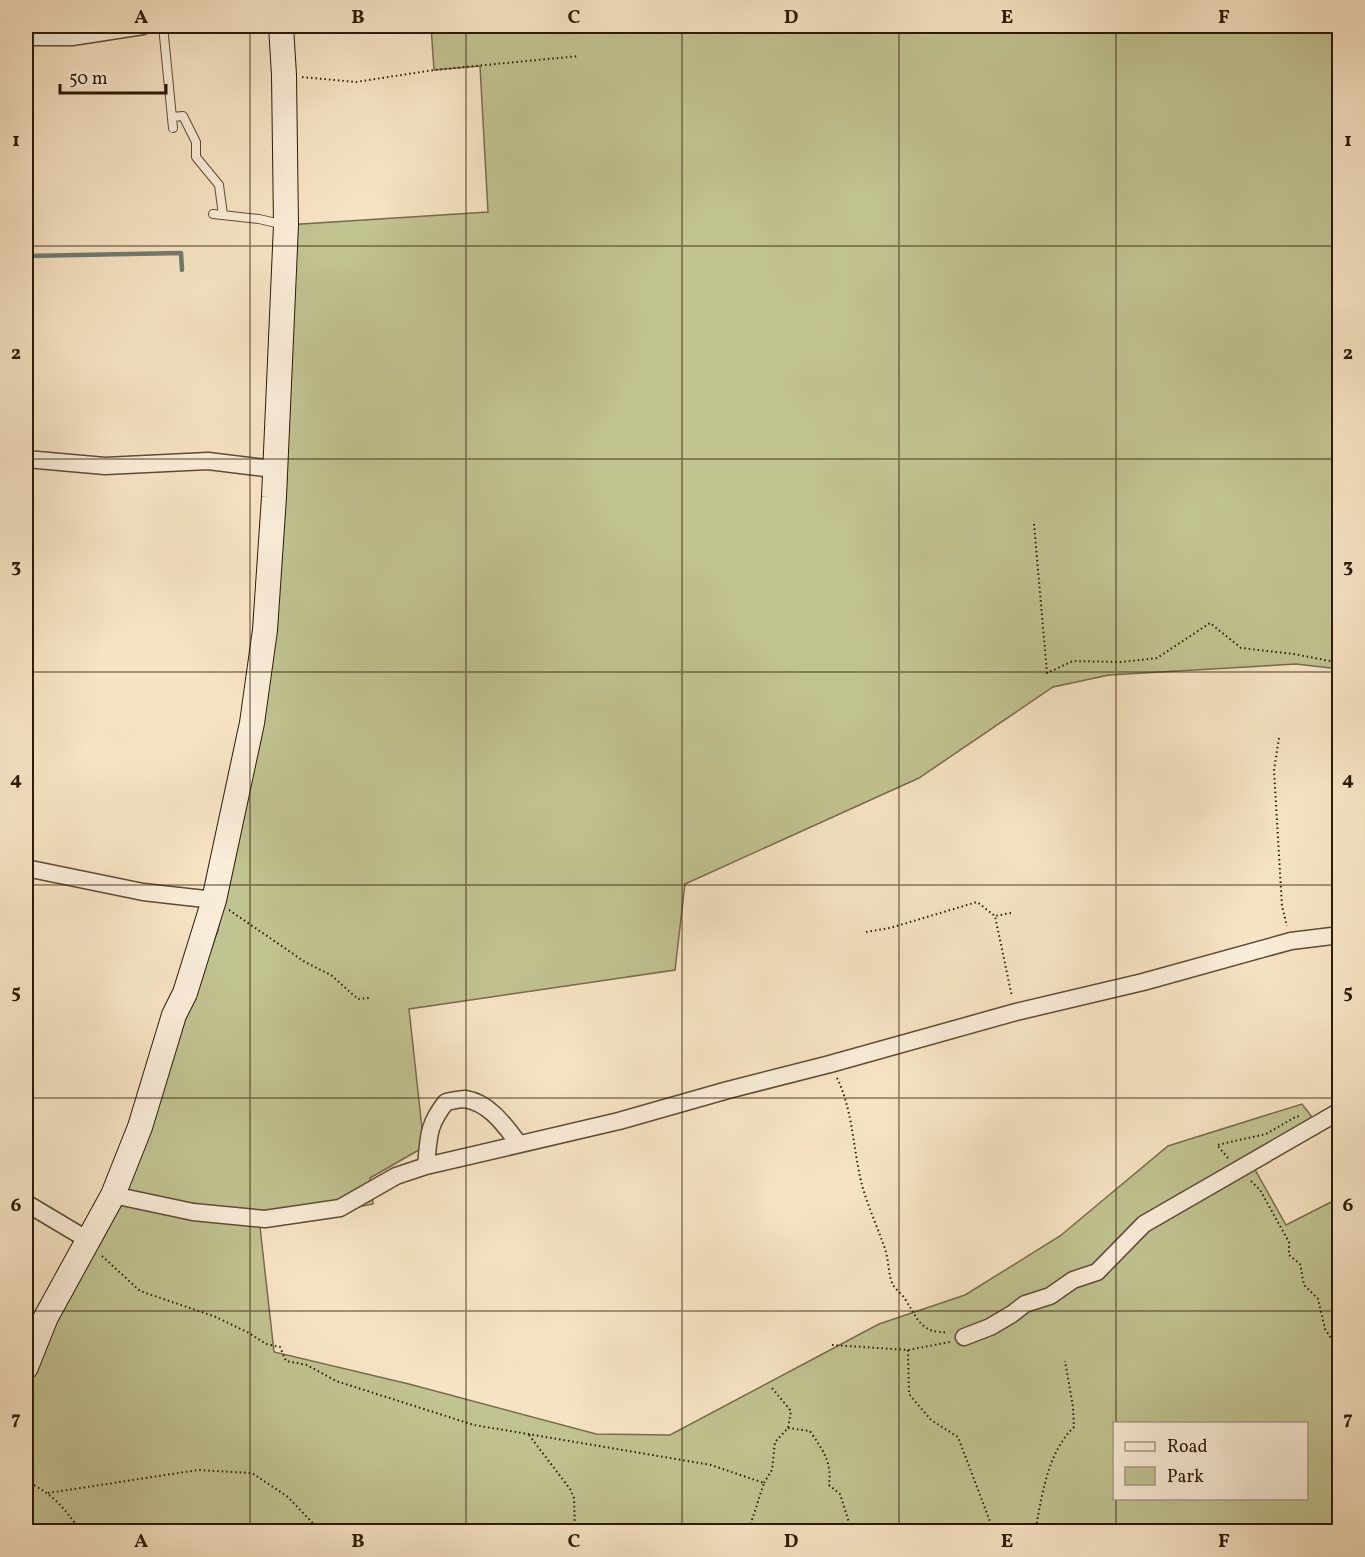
<svg xmlns="http://www.w3.org/2000/svg" width="1365" height="1557" font-family="Vollkorn,serif">
<style>
.green{fill:#c1c391;stroke:#766e4a;stroke-width:1.5;fill-rule:evenodd}
.lines{fill:none;stroke-linecap:round;stroke-linejoin:round}
.stream{stroke:#707c70;stroke-width:4.5}
.lane-casing{stroke:#5e4c34;stroke-width:10}
.street-casing{stroke:#5e4c34;stroke-width:19}
.secondary-casing{stroke:#2b1a04;stroke-width:26}
.path{stroke:#2b1a04;stroke-width:2;stroke-dasharray:1.5 3;stroke-linecap:butt}
.lane{stroke:#faedd9;stroke-width:8}
.street{stroke:#faedd9;stroke-width:16}
.secondary{stroke:#faedd9;stroke-width:24}
.grid{fill:none;stroke:#2b1a04;stroke-width:1.5;stroke-opacity:0.55}
.neatline{fill:none;stroke:#2b1a04;stroke-width:2}
.grid-label{font-size:20px;text-anchor:middle;font-weight:bold;fill:#2b1a04}
</style>
<rect width="100%" height="100%" fill="#f7e4c4"/>
<filter id="stains"><feTurbulence type="fractalNoise" baseFrequency=".00333" numOctaves="4"/><feColorMatrix values="0 0 0 0 .2 0 0 0 0 .09 0 0 0 0 .02 0 0 0 .5 -.17"/></filter>
<radialGradient id="worn" r=".72"><stop offset=".6" stop-color="#630" stop-opacity="0"/><stop offset="1" stop-color="#630" stop-opacity=".3"/></radialGradient>
<path class="green" d="M431,26H1339V669L1296,664L1109,675L1053,687L919,778L685,884L675,970L409,1009L424,1147L370,1178L373,1204L260,1227L274,1352L409,1384L596,1434L670,1435L879,1324L965,1295L1060,1236L1168,1146L1302,1104L1312,1117L1248,1157L1286,1225L1339,1198V1531H26V1372L160,1089L218,930L250,783L286,225L488,212L480,66L434,70ZM1114,1424H1306V1498H1114Z"/>
<g class="lines">
<path class="stream" d="M26,256L181,253L182,270"/>
<g class="lane-casing">
<path id="lane" d="M163,26L173,128
M172,117L183,116L196,142V157L219,185L223,215
M213,214L259,219L285,225"/>
</g>
<g class="street-casing">
<path id="street" d="M26,37H72L143,26
M26,459L105,466L208,461L274,469
M26,868L143,892L214,900
M426,1166C429,1137 427,1126 446,1102C451,1101 459,1099 465,1099C490,1103 505,1126 519,1144
M113,1195L193,1212L265,1219L340,1208L396,1176L426,1166L619,1121L728,1090L830,1064L1016,1012L1143,982L1291,941L1340,935
M26,1203L88,1240
M964,1337L990,1327L1012,1314L1025,1304L1050,1296L1073,1280L1097,1272L1144,1224L1340,1111"/>
</g>
<g class="secondary-casing">
<path id="secondary" d="M26,1367L46,1317L113,1195L140,1127L174,1015L185,993L214,900L252,723L265,630L274,497L286,225L284,75L281,26"/>
</g>
<path class="path" d="M302,77L356,82L434,70L579,56
M1034,524L1047,673L1073,661L1121,662L1157,658L1210,623L1241,648L1294,654L1340,663
M1279,738L1274,770L1282,906L1287,926
M229,910L305,962L331,975L358,999L369,998
M1011,913L995,916L1012,997
M866,932L890,928L977,902L995,916
M837,1078C853,1110 853,1150 862,1185C868,1207 878,1228 885,1249C889,1260 888,1275 893,1285C896,1290 902,1294 905,1299C918,1319 921,1334 948,1332
M1228,1158L1217,1145L1266,1134L1297,1116L1300,1117
M1251,1181L1260,1190L1289,1242V1255L1300,1264L1304,1285L1318,1299L1325,1329L1340,1352
M102,1256L140,1291L216,1317L249,1333L266,1344L280,1347L286,1361L307,1365L336,1381L474,1425L711,1465L764,1483L748,1532
M832,1345L908,1350L950,1342
M908,1350L909,1394L931,1420L958,1437L994,1532
M788,1428L810,1431C823,1451 832,1461 829,1485L840,1494L852,1532
M529,1435L570,1489L574,1498L575,1532
M26,1481C54,1495 63,1506 81,1532
M764,1483L772,1470L775,1442L788,1428L791,1411L772,1388
M48,1493L198,1470L252,1473L288,1497L321,1532
M1035,1532C1042,1496 1047,1453 1074,1427L1073,1407L1065,1361"/>
<use href="#lane" class="lane"/>
<use href="#street" class="street"/>
<use href="#secondary" class="secondary"/>
</g>
<path class="grid" d="M250,26V1532M466,26V1532M682,26V1532M899,26V1532M1116,26V1424M26,246H1340M26,459H1340M26,672H1340M26,885H1340M26,1098H1340M26,1311H1340M1116,1498V1532"/>
<rect width="1365" height="1557" fill="none" stroke="#f7e4c4" stroke-width="66"/>
<rect x="1113" y="1422" width="195" height="78" fill="#faedd9" stroke="#a79984" stroke-width="1.5"/>
<rect x="1125" y="1442" width="30" height="9" fill="#faedd9" stroke="#a79984" stroke-width="1.5"/>
<text x="1167" y="1452" font-size="18" fill="#2b1a04">Road</text>
<rect x="1125" y="1467" width="30" height="18" fill="#c1c391" stroke="#a79984" stroke-width="1.5"/>
<text x="1167" y="1482" font-size="18" fill="#2b1a04">Park</text>
<path d="M60 84v9h106v-9" fill="none" stroke="#2b1a04" stroke-width="3"/>
<text x="69" y="84" font-size="18" fill="#2b1a04" stroke="#faedd9" stroke-width="4.5" paint-order="stroke">50 m</text>
<rect x="33" y="33" width="1299" height="1491" class="neatline"/>
<g class="grid-label">
<text x="141" y="23">A</text>
<text x="358" y="23">B</text>
<text x="574" y="23">C</text>
<text x="791" y="23">D</text>
<text x="1007" y="23">E</text>
<text x="1224" y="23">F</text>
<text x="16" y="146">1</text>
<text x="1348" y="146">1</text>
<text x="16" y="359">2</text>
<text x="1348" y="359">2</text>
<text x="16" y="572">3</text>
<text x="1348" y="572">3</text>
<text x="16" y="785">4</text>
<text x="1348" y="785">4</text>
<text x="16" y="998">5</text>
<text x="1348" y="998">5</text>
<text x="16" y="1211">6</text>
<text x="1348" y="1211">6</text>
<text x="16" y="1424">7</text>
<text x="1348" y="1424">7</text>
<text x="141" y="1547">A</text>
<text x="358" y="1547">B</text>
<text x="574" y="1547">C</text>
<text x="791" y="1547">D</text>
<text x="1007" y="1547">E</text>
<text x="1224" y="1547">F</text>
</g>
<rect width="100%" height="100%" filter="url(#stains)"/>
<rect width="100%" height="100%" fill="url(#worn)"/>
</svg>
